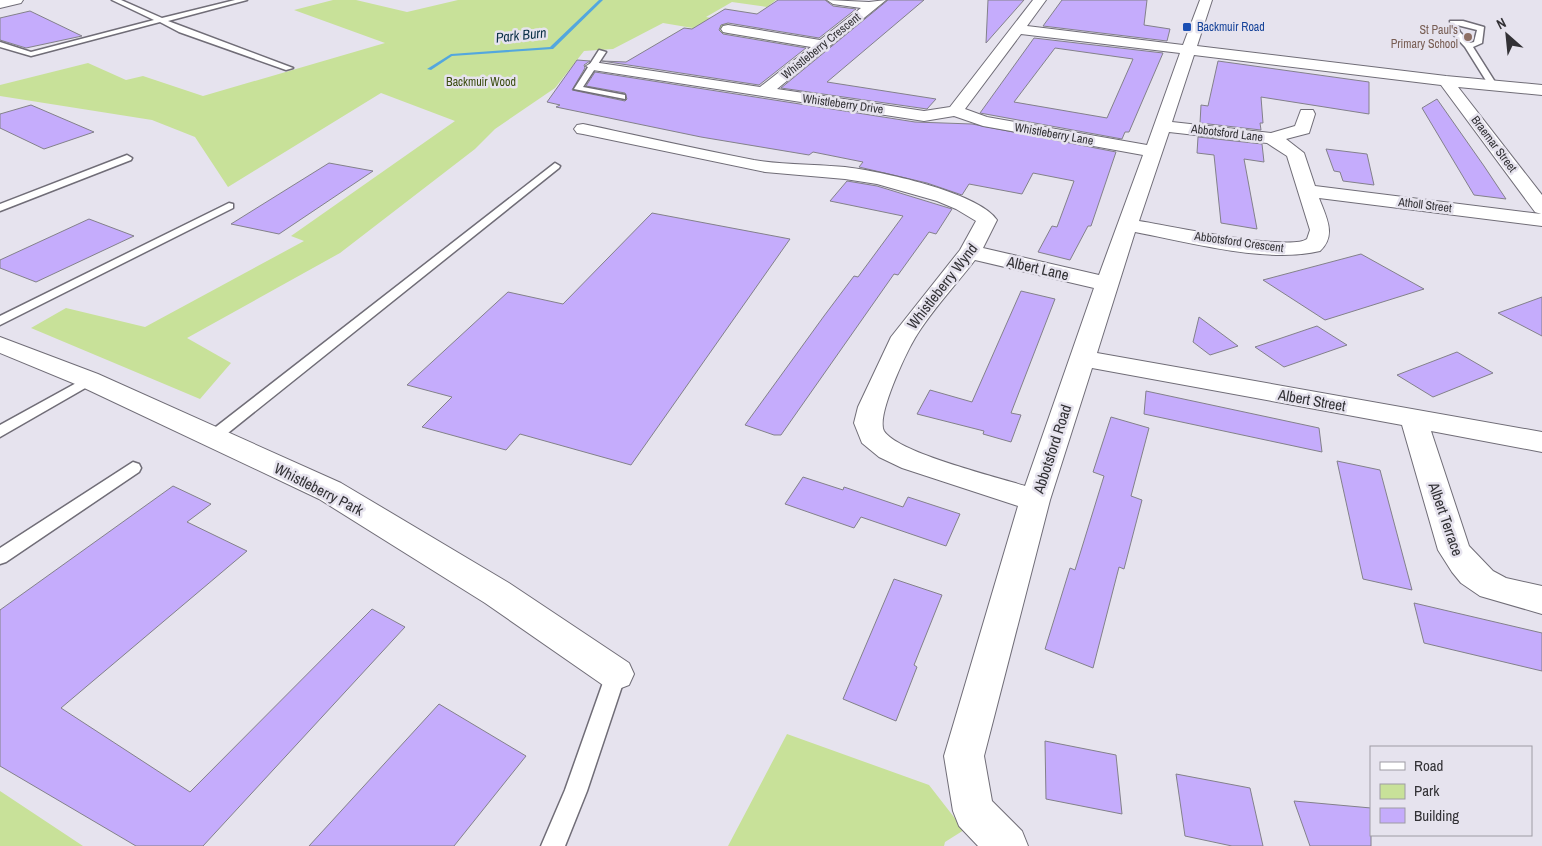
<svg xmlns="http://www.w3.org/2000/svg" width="1542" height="846" font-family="'Archivo Narrow',sans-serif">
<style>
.green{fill:#c8e199}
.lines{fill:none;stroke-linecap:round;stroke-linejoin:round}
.stream{fill:#53a7de;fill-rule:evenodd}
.building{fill:#c5acfc;stroke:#83818a;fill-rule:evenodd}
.service-casing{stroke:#706d77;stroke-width:3}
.minor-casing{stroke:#706d77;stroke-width:2}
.secondary-casing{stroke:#706d77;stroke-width:2}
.service{fill:#fff;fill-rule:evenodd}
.minor{fill:#fff;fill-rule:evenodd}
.secondary{fill:#fff;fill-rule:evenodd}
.transit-dot{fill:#1a4fb4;stroke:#e6e3ee;stroke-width:2}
.education-dot{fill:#8d6e63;stroke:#e6e3ee;stroke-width:2}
.labels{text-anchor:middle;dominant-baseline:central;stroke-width:5;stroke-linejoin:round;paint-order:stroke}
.far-transit-label{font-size:12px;fill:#164399;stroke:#e6e3ee;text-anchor:start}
.far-education-label{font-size:12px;fill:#785e54;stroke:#e6e3ee;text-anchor:end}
.far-street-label{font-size:12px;fill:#323135;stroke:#e6e3ee}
.far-park-label{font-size:12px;fill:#3d4e11;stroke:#e6e3ee}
.far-water-label{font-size:14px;font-style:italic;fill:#0b3047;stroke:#e6e3ee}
.street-label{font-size:15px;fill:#323135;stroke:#e6e3ee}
</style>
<rect width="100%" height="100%" fill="#e6e3ee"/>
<path class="green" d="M333,0H356L407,12L458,0H776L767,7L732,2L706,17L730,22L718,30L798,43L806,47L663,23L613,49L584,51L555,88L495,129L475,149L340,253L187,338L231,363L200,399L31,328L66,308L145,327L304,241L291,236L455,121L381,93L228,187L195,137L152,120L0,96V85L88,63L126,80L143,76L203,96L385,43L294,10Z
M787,734L929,785L964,830L945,842L944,846H728Z
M0,791L83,846H0Z"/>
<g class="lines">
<path class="stream" d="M599,0H603L553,49L452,56L431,70L427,69L451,54L550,47Z"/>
</g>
<path class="building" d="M778,0H825L833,6L856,9L819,38L728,23L721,25L719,30L723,34L806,48L759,85L602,61L626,62L684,28L692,29L725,9L757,14Z
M888,0H924L827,82L936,99L927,109L781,88Z
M988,0H1024L986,43Z
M1062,0H1147L1144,25L1170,29L1167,41L1043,26Z
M30,11L82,36L26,48L0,40V18Z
M1034,38L1163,53L1129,132H1125L1122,139L980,113ZM1055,48L1133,59L1107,118L1014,102Z
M577,60L590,61L584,65L585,68L572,90L625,101L627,99L625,93L586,86L595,72L915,122L972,124L1116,152L1091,226H1088L1070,260L1038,252L1052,226L1057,227L1074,181L1033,173L1022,194L969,184L962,195L927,183L859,167L863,162L813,152L809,155L701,137L556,107L560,105L547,102Z
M1218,61L1369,82V114L1261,97L1263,123H1260L1261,130L1200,123L1201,105L1208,106Z
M1437,99L1484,166L1506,199L1474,195L1422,108Z
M31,105L94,132L44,149L0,128V114Z
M1198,137L1262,144L1264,162L1244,159L1257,229L1221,223L1214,155L1197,153Z
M1326,149L1367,154L1374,185L1343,181L1340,172L1334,171Z
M329,163L373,171L279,234L231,224Z
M847,181L877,186L952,209L936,234L929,232L898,275L894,274L781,435H774L745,425L824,316L854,276L858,277L903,216L830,201Z
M652,213L790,239L631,465L520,434L506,450L422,427L452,397L407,385L508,292L563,304Z
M89,219L134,236L36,282L0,268V260Z
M1361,254L1424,289L1325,320L1263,280Z
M1021,291L1055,299L1011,413L1021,415L1011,442L983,434L984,431L917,414L930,390L972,402Z
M1542,297V336L1498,313Z
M1199,317L1238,346L1210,355L1193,342Z
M1317,326L1347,345L1284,367L1255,347Z
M1457,352L1493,373L1433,397L1397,375Z
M1146,391L1319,428L1322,452L1144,414Z
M1111,417L1149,428L1131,496L1142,500L1124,569L1119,567L1093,668L1045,649L1070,568L1075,570L1104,476L1093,472Z
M1337,461L1380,470L1412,590L1363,579Z
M803,477L843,490L844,487L903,507L908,497L960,514L946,546L861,517L854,528L785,504Z
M173,486L211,504L187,522L247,551L61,708L190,792L372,609L405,627L203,846H136L0,766V610Z
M894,579L942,595L914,665L917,667L896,721L843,699Z
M1414,603L1542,633V671L1424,643Z
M439,704L526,756L454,846H309Z
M1045,741L1116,755L1122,814L1046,799Z
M1176,774L1250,788L1263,846H1232L1185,836Z
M1294,801L1371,808V846H1310Z"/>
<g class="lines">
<g class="service-casing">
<path id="service" d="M112,0H121L162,18L235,0H247L168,21L293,68L286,70L179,32L160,22L31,56L0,47V42L31,52L154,20Z
M1450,21H1463L1484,27L1482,43L1473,47L1497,85L1496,87H1490L1465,47L1452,33ZM1457,25L1477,30L1474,42L1470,43L1460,32Z
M599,50L606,52L583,87L625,95V99L574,89Z
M127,155L132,158L131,160L0,211V204Z
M555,163L560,166L559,168L218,441H208L205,437L208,433Z
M229,203L233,204V208L0,325V316Z
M89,376L94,377L96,380L94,383L0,437V425Z
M133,462L139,464L141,468L139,472L6,562L0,564V548Z
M616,665L623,668L626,674L587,791L565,846H541L565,790L606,674L609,668Z"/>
</g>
<g class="minor-casing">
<path id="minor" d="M827,0L869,2L886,0L777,89L924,111L950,107L1033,0H1046L1027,26L1183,45L1200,0H1212L1197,46L1446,76L1542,85V95L1458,87L1542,195V226L1319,198C1326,217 1337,235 1320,251C1266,264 1189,242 1135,232L1097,353L1542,432V452L1431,431L1469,546L1493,571L1506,578L1542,586V614L1480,596L1461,583L1452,572L1438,550L1402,425L1092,368L1050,500L984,756L992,801L1022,831L1028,846H978L959,826L953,811L944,756L1018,506L902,468L879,457L862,443L854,423L858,407L891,337L960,250L976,221L956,209L937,201L877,184L845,179L765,172L583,134L577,133L574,129L577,125L583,124C640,136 697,149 754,160C784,165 815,164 845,167C879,171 978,192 997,220L983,248L1099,275L1143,155L983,126L954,116L924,121L593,70L586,66L593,62L760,87L811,47L728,33L723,32L721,29L723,26L728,25L820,40L861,8L833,4ZM1021,34L1180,53L1147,145L987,117L965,109ZM1194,55L1441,85L1535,212L1541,214L1315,186L1304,153L1286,139L1309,133L1315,114L1313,110H1301L1295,126L1271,133L1172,122ZM1169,132L1267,143L1287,156L1310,230L1307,239C1290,252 1166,225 1139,221ZM975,260L1094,288L1025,486C997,477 898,453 884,431C876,416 906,353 915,338C931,311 956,285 975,260Z
M0,337L98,374L341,483L509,583L629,663L634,674L629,685L616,690L603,685L485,603L319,499L80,386L0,353Z"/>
</g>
<g class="secondary-casing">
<path id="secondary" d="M0,0H23L21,3L0,8Z"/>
</g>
<use href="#service" class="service"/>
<use href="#minor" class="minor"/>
<use href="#secondary" class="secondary"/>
</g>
<rect class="transit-dot" x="1182" y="22" width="10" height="10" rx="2.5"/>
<circle class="education-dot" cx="1468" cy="37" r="5"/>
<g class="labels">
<g class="far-transit-label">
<text x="1197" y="27">Backmuir Road</text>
</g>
<g class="far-education-label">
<text x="1458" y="30">St Paul's<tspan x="1458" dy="14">Primary School</tspan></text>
</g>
<g class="far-street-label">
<text transform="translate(821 46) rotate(-39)">Whistleberry Crescent</text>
<text transform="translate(843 104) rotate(8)">Whistleberry Drive</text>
<text transform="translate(1227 133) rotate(7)">Abbotsford Lane</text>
<text transform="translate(1054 134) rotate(10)">Whistleberry Lane</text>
<text transform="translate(1494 144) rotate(53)">Braemar Street</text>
<text transform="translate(1425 205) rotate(7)">Atholl Street</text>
<text transform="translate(1239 242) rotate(8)">Abbotsford Crescent</text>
</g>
<g class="far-park-label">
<text x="481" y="82">Backmuir Wood</text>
</g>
<g class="far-water-label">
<text transform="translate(521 35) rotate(-6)">Park Burn</text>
</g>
<g class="street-label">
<text transform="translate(1038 268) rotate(13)">Albert Lane</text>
<text transform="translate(942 286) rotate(-52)">Whistleberry Wynd</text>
<text transform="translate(1312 400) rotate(10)">Albert Street</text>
<text transform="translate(1052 449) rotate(-72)">Abbotsford Road</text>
<text transform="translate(319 489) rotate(27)">Whistleberry Park</text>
<text transform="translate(1446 519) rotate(71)">Albert Terrace</text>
</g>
</g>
<rect x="1370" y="746" width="162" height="90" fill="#e6e3ee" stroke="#9e9ca4"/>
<rect x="1380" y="762" width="25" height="8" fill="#ffffff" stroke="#9e9ca4"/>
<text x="1414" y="771" font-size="15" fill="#323135">Road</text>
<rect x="1380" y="784" width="25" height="15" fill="#c8e199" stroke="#9e9ca4"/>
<text x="1414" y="796" font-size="15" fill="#323135">Park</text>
<rect x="1380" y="808" width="25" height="15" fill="#c5acfc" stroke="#9e9ca4"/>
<text x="1414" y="821" font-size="15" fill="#323135">Building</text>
<g transform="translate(1507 35) rotate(333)" stroke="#e6e3ee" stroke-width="4" paint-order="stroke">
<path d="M0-4L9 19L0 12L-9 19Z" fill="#323135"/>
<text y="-8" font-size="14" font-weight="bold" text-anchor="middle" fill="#323135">N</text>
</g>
</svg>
